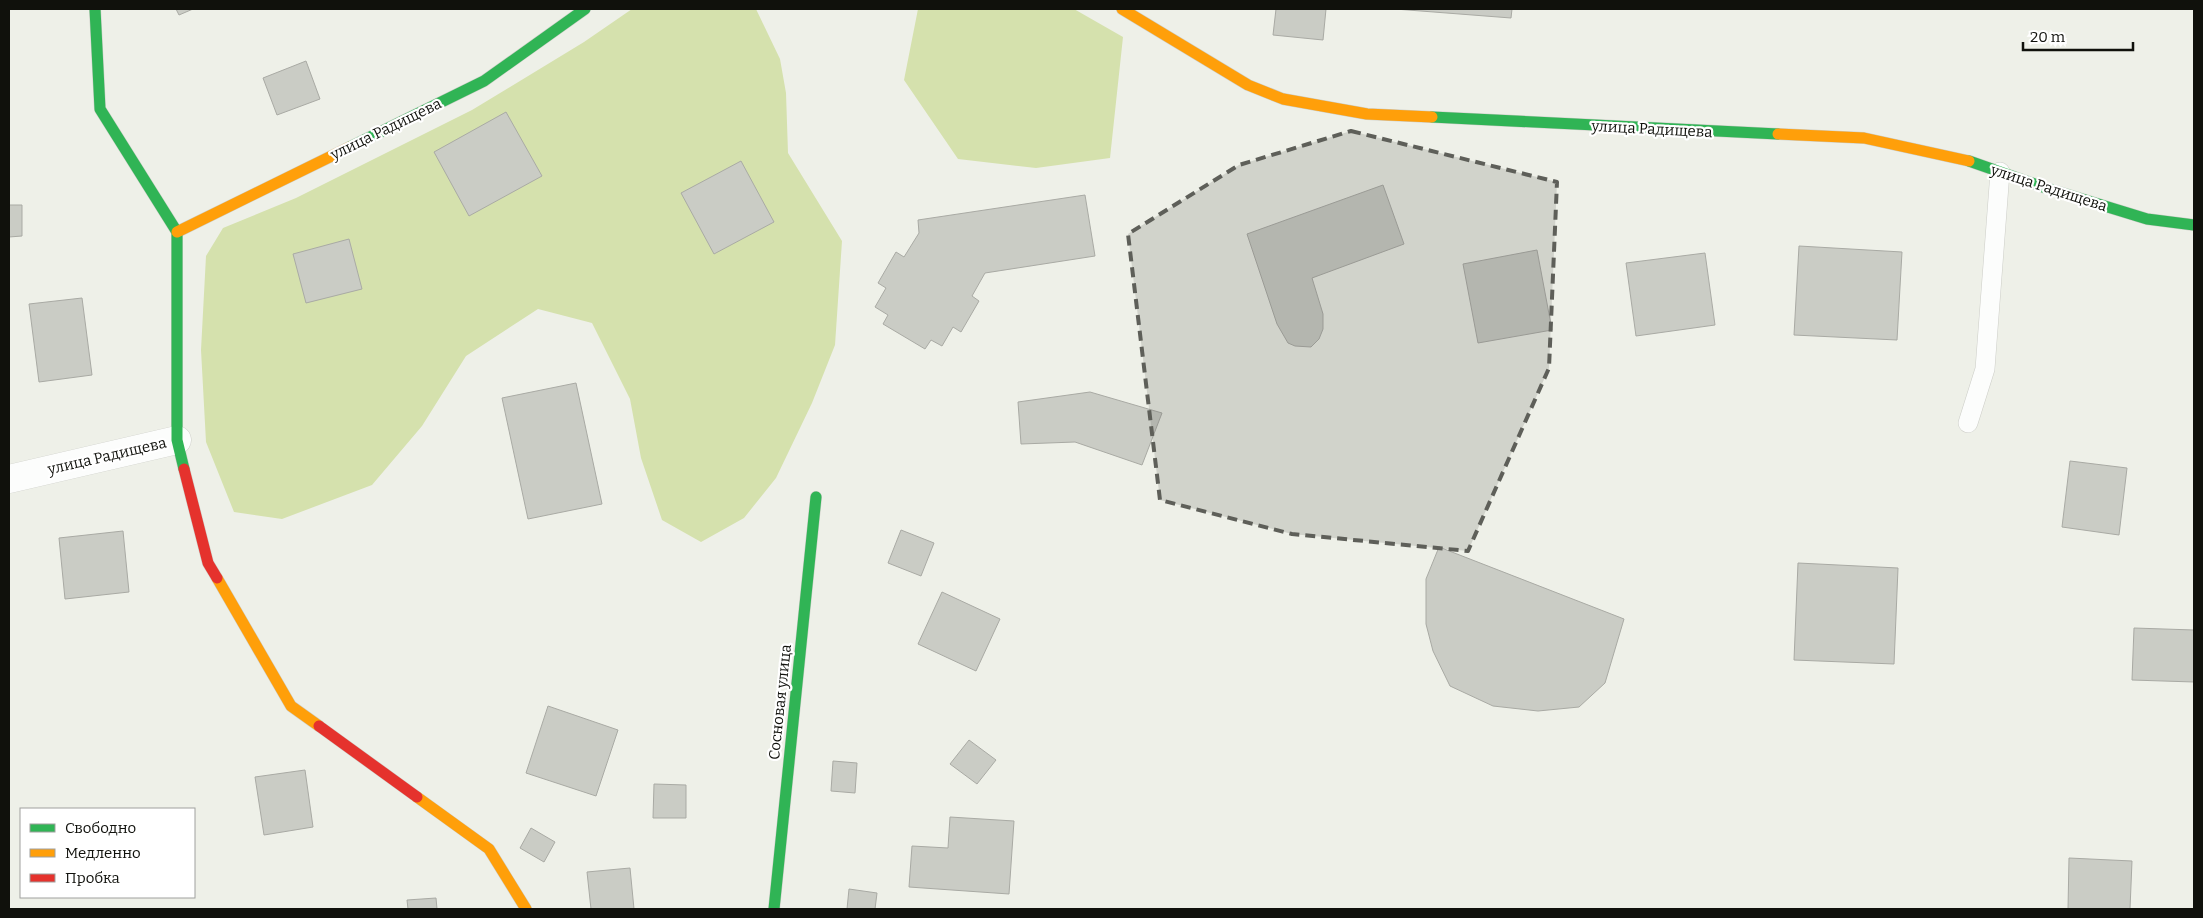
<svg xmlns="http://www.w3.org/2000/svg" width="2203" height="918" font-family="Bitter,serif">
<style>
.green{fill:#d5e1ad}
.building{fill:#caccc5;stroke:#a9aaa4}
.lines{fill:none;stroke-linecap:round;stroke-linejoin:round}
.lane-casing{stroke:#cccdc7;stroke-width:20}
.street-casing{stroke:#cccdc7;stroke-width:29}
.fast-casing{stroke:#cccdc7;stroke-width:12}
.slow-casing{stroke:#cccdc7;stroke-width:12}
.jam-casing{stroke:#cccdc7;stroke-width:12}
.lane{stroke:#fcfdfc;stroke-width:19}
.street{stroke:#fcfdfc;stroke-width:28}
.fast{stroke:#30b455;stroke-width:11}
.slow{stroke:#ff9f0a;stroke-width:11}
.jam{stroke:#e5322d;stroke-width:11}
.marked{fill:#5e5f59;fill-opacity:0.2;stroke:#5e5f59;stroke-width:4;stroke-dasharray:10 6;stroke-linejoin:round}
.labels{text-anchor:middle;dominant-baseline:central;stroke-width:4.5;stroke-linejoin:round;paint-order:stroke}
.street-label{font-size:15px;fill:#10110c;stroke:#fff}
</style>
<rect width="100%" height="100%" fill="#eef0e8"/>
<path class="green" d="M632,9H756L780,59L786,93L788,153L842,241L835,345L812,403L776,478L744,518L701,542L662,520L641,458L630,399L592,323L538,309L466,356L422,426L372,485L282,519L234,512L206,442L201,350L206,256L223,228L296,198L472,110L584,42Z
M918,9H1074L1123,37L1110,158L1036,168L958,159L904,80Z"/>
<path class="building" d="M176,9H193L179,15Z
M1276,9H1326L1323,40L1273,35Z
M1395,9H1512L1511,18Z
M306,61L320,99L277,115L263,78Z
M506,112L542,176L469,216L434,152Z
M741,161L774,222L714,254L681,193Z
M1383,185L1404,244L1312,278L1323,314V329L1319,339L1311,347L1295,346L1288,343L1277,324L1247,234Z
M1085,195L1095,256L985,273L972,296L979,301L961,332L953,327L942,346L931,340L925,349L883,324L888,315L875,307L886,288L878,283L896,252L904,257L919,233L918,220Z
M9,205H22V236L9,237Z
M349,239L362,289L306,303L293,254Z
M1799,246L1902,252L1897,340L1794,335Z
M1537,250L1552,330L1478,343L1463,264Z
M1705,253L1715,325L1636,336L1626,263Z
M82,298L92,375L39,382L29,304Z
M576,383L602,504L528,519L502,398Z
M1090,392L1162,413L1142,465L1075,442L1021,444L1018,402Z
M2070,461L2127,468L2119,535L2062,527Z
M901,530L934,543L921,576L888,563Z
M123,531L129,592L65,599L59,538Z
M1439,547L1624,619L1605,683L1579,707L1538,711L1493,706L1450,686L1433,651L1426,624V579Z
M1798,563L1898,568L1894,664L1794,660Z
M942,592L1000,619L976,671L918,644Z
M2134,628L2194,630V682L2132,680Z
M548,706L618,730L596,796L526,773Z
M969,740L996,760L977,784L950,764Z
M833,761L857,763L855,793L831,791Z
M305,770L313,827L264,835L255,777Z
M654,784L686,785V818H653Z
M950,817L1014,821L1009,894L909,887L912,846L948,848Z
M531,828L555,842L544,862L520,848Z
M2069,858L2132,861L2130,909H2068Z
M630,868L634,909H591L587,872Z
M849,889L877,893L875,909H847Z
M436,898L437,909H408L407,900Z"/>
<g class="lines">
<g class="lane-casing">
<path id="lane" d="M1968,423L1985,369L2000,172"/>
</g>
<g class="street-casing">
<path id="street" d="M9,479L177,440"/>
</g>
<g class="fast-casing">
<path id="fast" d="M95,9L100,109L177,232V440L184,469
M1432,117L1778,134
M350,147L484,81L585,9
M1969,161L2046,188L2147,219L2194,225
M774,909L816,497"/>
</g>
<g class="slow-casing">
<path id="slow" d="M1122,9L1248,85L1283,99L1367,114L1432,117
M1778,134L1864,138L1969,161
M177,232L350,147
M217,578L291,706L319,726
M417,797L489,849L526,909"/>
</g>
<g class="jam-casing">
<path id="jam" d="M184,469L208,563L217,578
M319,726L417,797"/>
</g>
<use href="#lane" class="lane"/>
<use href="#street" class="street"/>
<use href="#fast" class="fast"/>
<use href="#slow" class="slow"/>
<use href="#jam" class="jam"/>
</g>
<path class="marked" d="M1351,131L1557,182L1549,368L1468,551L1292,534L1160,500L1128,234L1239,165Z"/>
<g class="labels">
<g class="street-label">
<text transform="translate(386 129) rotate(-26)">улица Радищева</text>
<text transform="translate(1652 129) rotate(3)">улица Радищева</text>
<text transform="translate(2049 188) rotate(18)">улица Радищева</text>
<text transform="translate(107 456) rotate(-13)">улица Радищева</text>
<text transform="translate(780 702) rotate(-84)">Сосновая улица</text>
</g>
</g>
<rect width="2203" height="918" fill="none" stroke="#10110c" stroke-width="20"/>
<rect x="20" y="808" width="175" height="90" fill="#ffffff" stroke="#9fa09e"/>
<rect x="30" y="824" width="25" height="8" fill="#30b455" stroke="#9fa09e"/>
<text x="65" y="833" font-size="15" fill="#10110c">Свободно</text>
<rect x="30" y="849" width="25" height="8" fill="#ff9f0a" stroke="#9fa09e"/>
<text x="65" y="858" font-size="15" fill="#10110c">Медленно</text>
<rect x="30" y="874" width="25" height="8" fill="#e5322d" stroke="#9fa09e"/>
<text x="65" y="883" font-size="15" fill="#10110c">Пробка</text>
<path d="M2023 42v8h110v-8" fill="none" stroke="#10110c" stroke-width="2.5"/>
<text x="2030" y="42" font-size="15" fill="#10110c" stroke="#ffffff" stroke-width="4" paint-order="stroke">20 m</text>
</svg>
